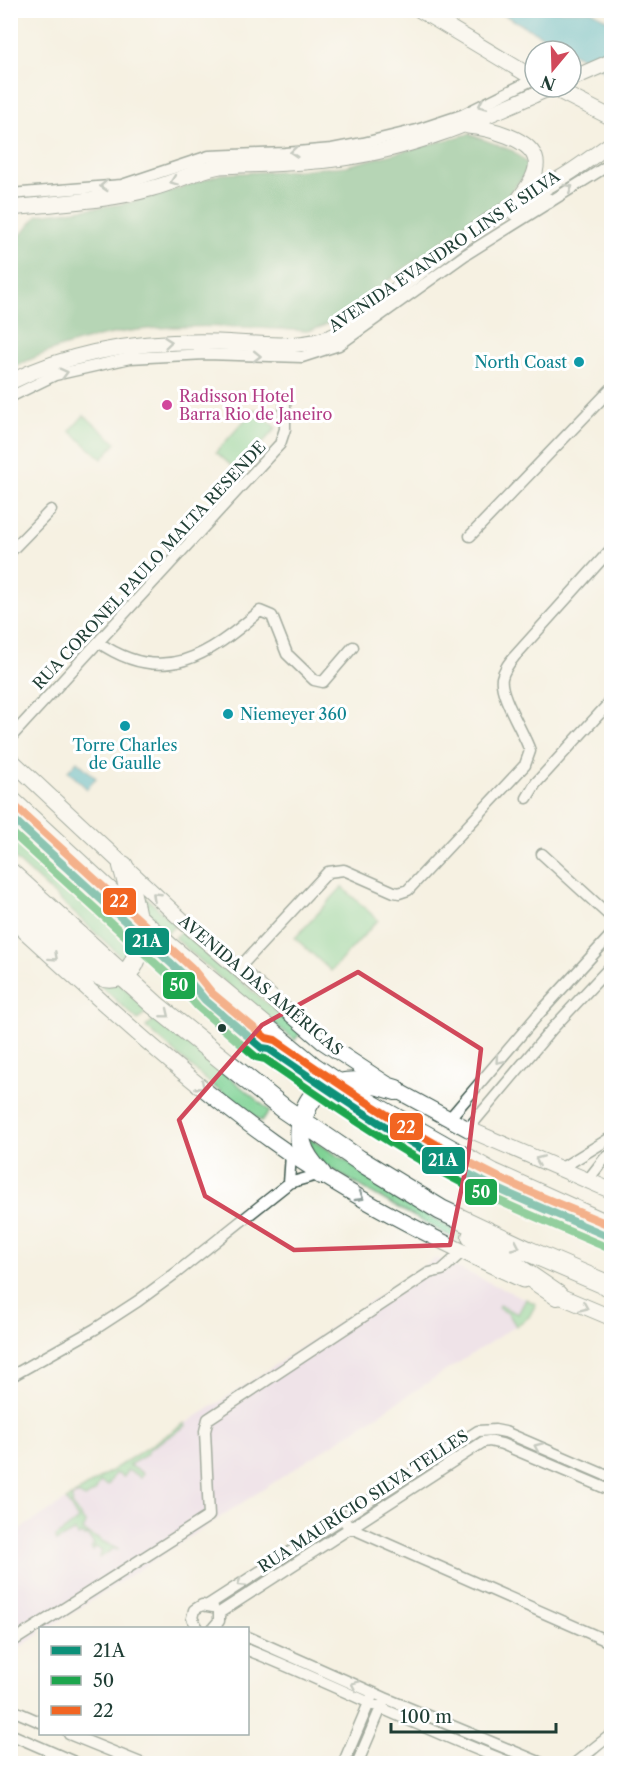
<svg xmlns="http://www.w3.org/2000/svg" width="622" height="1774" font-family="'Libre Caslon Text',serif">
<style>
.built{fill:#e6d2f0}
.green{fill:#7fd294;stroke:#4f8864;stroke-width:1.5}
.forest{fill:#67b47e;stroke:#437859;stroke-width:1.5}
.water{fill:#47b3c4;stroke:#33787c;stroke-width:1.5}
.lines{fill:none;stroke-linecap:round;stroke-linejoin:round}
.street-casing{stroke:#3f584e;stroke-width:13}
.secondary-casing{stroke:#3f584e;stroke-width:17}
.highway-casing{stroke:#3f584e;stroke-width:22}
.street{stroke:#fff;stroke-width:10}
.secondary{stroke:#fff;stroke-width:15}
.highway{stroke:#fff;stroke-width:20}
.secondary-bridge-casing{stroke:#3f584e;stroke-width:17;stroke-linecap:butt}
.secondary-bridge{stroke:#fff;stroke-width:15}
.bus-1-casing{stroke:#fff;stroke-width:12}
.bus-2-casing{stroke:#fff;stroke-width:12}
.bus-3-casing{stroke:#fff;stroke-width:12}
.bus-1{stroke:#0c9179;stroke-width:8}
.bus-2{stroke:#1da64d;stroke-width:8}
.bus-3{stroke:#f26522;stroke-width:8}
.oneway{stroke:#8f9e9a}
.marked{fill:none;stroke:#d1495b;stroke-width:4.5;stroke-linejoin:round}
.culture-dot{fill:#0f9aa8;stroke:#fff;stroke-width:2}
.hotel-dot{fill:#d1479c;stroke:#fff;stroke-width:2}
.bus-dot{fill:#1f3d34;stroke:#fff;stroke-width:2}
.labels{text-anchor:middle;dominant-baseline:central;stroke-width:6;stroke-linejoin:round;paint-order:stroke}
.street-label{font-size:16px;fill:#1f3d34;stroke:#fff}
.culture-label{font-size:16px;fill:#0d838f;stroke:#fff;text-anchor:end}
.hotel-label{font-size:16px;fill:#b23c85;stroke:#fff;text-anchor:start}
.line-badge{stroke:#fff;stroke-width:2}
.badge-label{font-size:16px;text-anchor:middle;font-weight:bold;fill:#fff}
</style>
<rect width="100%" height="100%" fill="#fff"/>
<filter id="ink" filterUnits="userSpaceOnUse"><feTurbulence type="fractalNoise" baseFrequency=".0167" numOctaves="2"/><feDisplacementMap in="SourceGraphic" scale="12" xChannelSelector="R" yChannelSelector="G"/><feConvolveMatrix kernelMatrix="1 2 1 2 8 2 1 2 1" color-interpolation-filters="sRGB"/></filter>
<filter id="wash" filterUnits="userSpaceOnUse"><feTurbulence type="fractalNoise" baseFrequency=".008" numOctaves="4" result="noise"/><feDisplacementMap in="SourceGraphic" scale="24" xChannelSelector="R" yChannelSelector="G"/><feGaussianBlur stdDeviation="1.35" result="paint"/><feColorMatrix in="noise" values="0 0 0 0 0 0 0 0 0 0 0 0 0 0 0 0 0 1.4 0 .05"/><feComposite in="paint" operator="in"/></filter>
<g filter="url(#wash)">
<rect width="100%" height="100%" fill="#f6f1e2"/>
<path class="built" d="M436,1258L536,1304L529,1317L49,1628H40V1634L11,1653V1535L241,1388Z"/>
<path class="green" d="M255,409L276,428L237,471L216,452Z
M84,415L116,443L102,459L70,431Z
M10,821L128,929L130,945L125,960L11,855Z
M342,887L378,920L331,971L295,938Z
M138,890L176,925L168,932L142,908Z
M181,931L301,1032L295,1040L245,1000L175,938Z
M95,981L120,983L148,1010L138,1020Z
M157,1017L270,1111L261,1121L212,1085L146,1027Z
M308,1137L348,1162L387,1191L481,1247L477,1251L393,1205L316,1160Z
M526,1299L536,1304L529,1317L516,1326L508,1313L498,1308L499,1305L518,1314Z
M185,1423L186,1426L149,1449L146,1455L129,1465L143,1473L141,1477L127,1470L124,1477L115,1473L108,1486L100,1482L95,1492L85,1498L78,1494L72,1497V1506L86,1524L83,1531L119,1550L113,1549L99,1558L102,1550L95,1547L93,1551L91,1548L94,1545L88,1535L84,1537L82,1534L78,1536L75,1531L56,1542V1537L78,1520L66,1500Z"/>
<path class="forest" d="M469,134L513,151L531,167L506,198L494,208L449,236L334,320L321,327L307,331C203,324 106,318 11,369V246L38,215L122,204L156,196L221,174L299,170L346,166Z"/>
<path class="water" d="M497,11H592L611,22V74Z
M77,761L96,778L87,789L68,771Z"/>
</g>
<g filter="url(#ink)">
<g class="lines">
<g class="street-casing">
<path id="street" d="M10,194L122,185L209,156L285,153L332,149L363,143L417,130L462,115L534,79
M10,397L55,375L130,358L206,354L302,357L339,345L465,255L612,163
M470,536L612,388
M10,552L51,510
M98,642C163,687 208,656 260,611L272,616L287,654L314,680L323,682L353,647
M10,738L280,444L285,429V403
M527,798L536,783L612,700
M542,854L612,918
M238,969L328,872L344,870L394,892L399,893L408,890L525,765L530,751C524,732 499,695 502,678C504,669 509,663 514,657L612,548
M449,1119L537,1016L612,934
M468,1129L552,1029L612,965
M560,1169L612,1137
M587,1181L605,1158L612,1154
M289,1183L291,1154
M10,1377L95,1329L138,1301L176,1273L289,1183L321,1174
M346,1523L349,1527L612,1643
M208,1605L478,1431L495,1430L505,1432L612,1478
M219,1613L483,1442L489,1441L502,1444L612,1491
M198,1628L192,1618L194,1610L202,1605L213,1607
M213,1628L219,1621V1613
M248,1637L385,1698L544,1764
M10,1643L209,1516L205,1431L208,1419L429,1273L442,1270L462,1252
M248,1650C337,1686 424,1730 514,1764
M10,1709L40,1722
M10,1734L79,1764
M69,1734L143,1764
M343,1764L372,1696
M357,1764L383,1703
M574,1764L612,1734
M593,1764L612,1748"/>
</g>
<g class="secondary-casing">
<path id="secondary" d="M420,10L535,79
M571,79L612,61
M551,87L612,118
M468,126C487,128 532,138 536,161C538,175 526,189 519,199
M10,208C58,203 108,201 153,188C176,182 197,170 220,166C261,164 302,164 343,158C410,149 473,122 534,95
M514,212L548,201
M10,382C75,349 147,340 218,342C253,343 288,349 322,340C348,334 377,306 397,289C427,266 457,242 488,221C511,205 536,193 559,179C577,169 594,155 612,143
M10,759L184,922L323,1042L396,1090L468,1129L612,1191
M10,918C95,995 179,1075 273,1142C350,1197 438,1241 523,1280
M548,1291L612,1318"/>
</g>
<g class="highway-casing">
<path id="highway" d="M10,800L170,948L312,1066L356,1096L492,1173L612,1227
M10,873L155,1005L284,1109L359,1160L441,1210L528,1251L612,1287
M10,900L92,971C102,978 111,980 122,975C154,960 130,892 123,866
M321,1174C312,1165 304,1155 301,1143C298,1125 306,1097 323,1089C347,1078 373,1082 396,1090
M472,1237L557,1295"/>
</g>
<use href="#street" class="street"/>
<use href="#secondary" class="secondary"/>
<use href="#highway" class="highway"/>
<g class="secondary-bridge-casing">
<path id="secondary-bridge" d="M534,95L552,87"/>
</g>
<use href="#secondary-bridge" class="secondary-bridge"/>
<g class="bus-1-casing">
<path id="bus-1" d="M10,816L185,976L205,1000L262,1048L269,1049C341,1099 415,1149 494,1187C533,1205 573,1221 612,1238"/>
</g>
<g class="bus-2-casing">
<path id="bus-2" d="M10,831L177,983L198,1007L256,1057L265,1059C337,1109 411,1160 491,1197C529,1215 569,1231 608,1248"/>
</g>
<g class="bus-3-casing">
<path id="bus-3" d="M17,808L192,968L212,993L266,1038L275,1040C347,1090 419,1139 498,1177C535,1195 574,1210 612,1226"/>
</g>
<use href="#bus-1" class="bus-1"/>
<use href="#bus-2" class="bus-2"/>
<use href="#bus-3" class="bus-3"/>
</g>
<defs><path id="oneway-chevron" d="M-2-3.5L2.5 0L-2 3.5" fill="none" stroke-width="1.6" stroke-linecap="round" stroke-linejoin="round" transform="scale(1.5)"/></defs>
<g class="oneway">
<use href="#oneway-chevron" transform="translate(482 105) rotate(155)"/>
<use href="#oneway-chevron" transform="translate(294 152) rotate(175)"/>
<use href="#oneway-chevron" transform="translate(174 181) rotate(160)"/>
<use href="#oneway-chevron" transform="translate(104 186) rotate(176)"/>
<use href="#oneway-chevron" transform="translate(569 188) rotate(-31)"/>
<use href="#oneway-chevron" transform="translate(168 342) rotate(-6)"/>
<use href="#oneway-chevron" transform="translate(257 356) rotate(1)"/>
<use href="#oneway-chevron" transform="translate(64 373) rotate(-15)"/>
<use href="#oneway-chevron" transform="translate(156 896) rotate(-137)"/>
<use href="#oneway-chevron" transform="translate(54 957) rotate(42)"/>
<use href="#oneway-chevron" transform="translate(166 1014) rotate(39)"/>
<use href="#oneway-chevron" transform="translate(499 1060) rotate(131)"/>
<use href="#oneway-chevron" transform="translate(201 1086) rotate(39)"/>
<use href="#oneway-chevron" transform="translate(539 1160) rotate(-157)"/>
<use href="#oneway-chevron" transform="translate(360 1197) rotate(30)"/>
<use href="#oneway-chevron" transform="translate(516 1246) rotate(25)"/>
<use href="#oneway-chevron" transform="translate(584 1307) rotate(23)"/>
<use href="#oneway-chevron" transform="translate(538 1447) rotate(-156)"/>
<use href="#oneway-chevron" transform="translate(241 1583) rotate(147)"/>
<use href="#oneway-chevron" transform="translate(355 1685) rotate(-156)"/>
</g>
</g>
<path d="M0 0H622V1774H0ZM358,972L481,1049L468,1157L450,1245L294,1250L205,1196L179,1120L262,1025Z" fill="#f6f1e2" fill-opacity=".55" fill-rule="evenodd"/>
<path class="marked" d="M358,972L481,1049L468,1157L450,1245L294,1250L205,1196L179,1120L262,1025Z"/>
<g class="culture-dot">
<circle cx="579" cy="362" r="6"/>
<circle cx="228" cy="714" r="6"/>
<circle cx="125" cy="726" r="6"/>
</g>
<circle class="hotel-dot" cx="167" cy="405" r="6"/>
<circle class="bus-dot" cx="222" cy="1028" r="5"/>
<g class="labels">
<g class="street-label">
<text transform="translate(444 251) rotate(-34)">AVENIDA EVANDRO LINS E SILVA</text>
<text transform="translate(149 565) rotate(-47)">RUA CORONEL PAULO MALTA RESENDE</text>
<text transform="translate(261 985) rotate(40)">AVENIDA DAS AMÉRICAS</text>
<text transform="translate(363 1501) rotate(-33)">RUA MAURÍCIO SILVA TELLES</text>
</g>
<g class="culture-label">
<text x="567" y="362">North Coast</text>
<text x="240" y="714" text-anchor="start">Niemeyer 360</text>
<text x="125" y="745" text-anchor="middle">Torre Charles<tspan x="125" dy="18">de Gaulle</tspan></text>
</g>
<g class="hotel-label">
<text x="179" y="396">Radisson Hotel<tspan x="179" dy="18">Barra Rio de Janeiro</tspan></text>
</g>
</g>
<g class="line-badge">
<rect x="102" y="887" width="35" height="29" rx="6" fill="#f26522"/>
<rect x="124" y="927" width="46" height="29" rx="6" fill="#0c9179"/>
<rect x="162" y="971" width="34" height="29" rx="6" fill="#1da64d"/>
<rect x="389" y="1112" width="35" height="29" rx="6" fill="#f26522"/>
<rect x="421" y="1146" width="45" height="29" rx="6" fill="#0c9179"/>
<rect x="464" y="1178" width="34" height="28" rx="6" fill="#1da64d"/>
</g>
<g class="badge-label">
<text x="119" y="907">22</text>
<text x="147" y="947">21A</text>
<text x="179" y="991">50</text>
<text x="406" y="1133">22</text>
<text x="443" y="1166">21A</text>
<text x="481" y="1198">50</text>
</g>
<rect width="622" height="1774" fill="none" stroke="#fff" stroke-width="36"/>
<rect x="39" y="1627" width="210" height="108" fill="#ffffff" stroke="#a5b1ae" stroke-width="1.5"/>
<rect x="51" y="1646" width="30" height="9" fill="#0c9179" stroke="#a5b1ae" stroke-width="1.5"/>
<text x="93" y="1657" font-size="18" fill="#1f3d34">21A</text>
<rect x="51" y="1676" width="30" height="9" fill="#1da64d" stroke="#a5b1ae" stroke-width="1.5"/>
<text x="93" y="1687" font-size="18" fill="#1f3d34">50</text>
<rect x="51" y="1706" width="30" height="9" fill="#f26522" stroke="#a5b1ae" stroke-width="1.5"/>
<text x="93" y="1717" font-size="18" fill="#1f3d34">22</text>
<g transform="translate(553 69) rotate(199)"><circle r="28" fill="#ffffff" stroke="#a5b1ae" stroke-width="1.5"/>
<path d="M0-4.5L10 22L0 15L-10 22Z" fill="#d1495b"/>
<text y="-9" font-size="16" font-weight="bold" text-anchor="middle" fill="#1f3d34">N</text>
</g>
<path d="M391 1723v9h165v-9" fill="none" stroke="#1f3d34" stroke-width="3"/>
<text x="400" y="1723" font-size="18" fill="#1f3d34" stroke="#ffffff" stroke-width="4.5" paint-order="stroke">100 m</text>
</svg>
